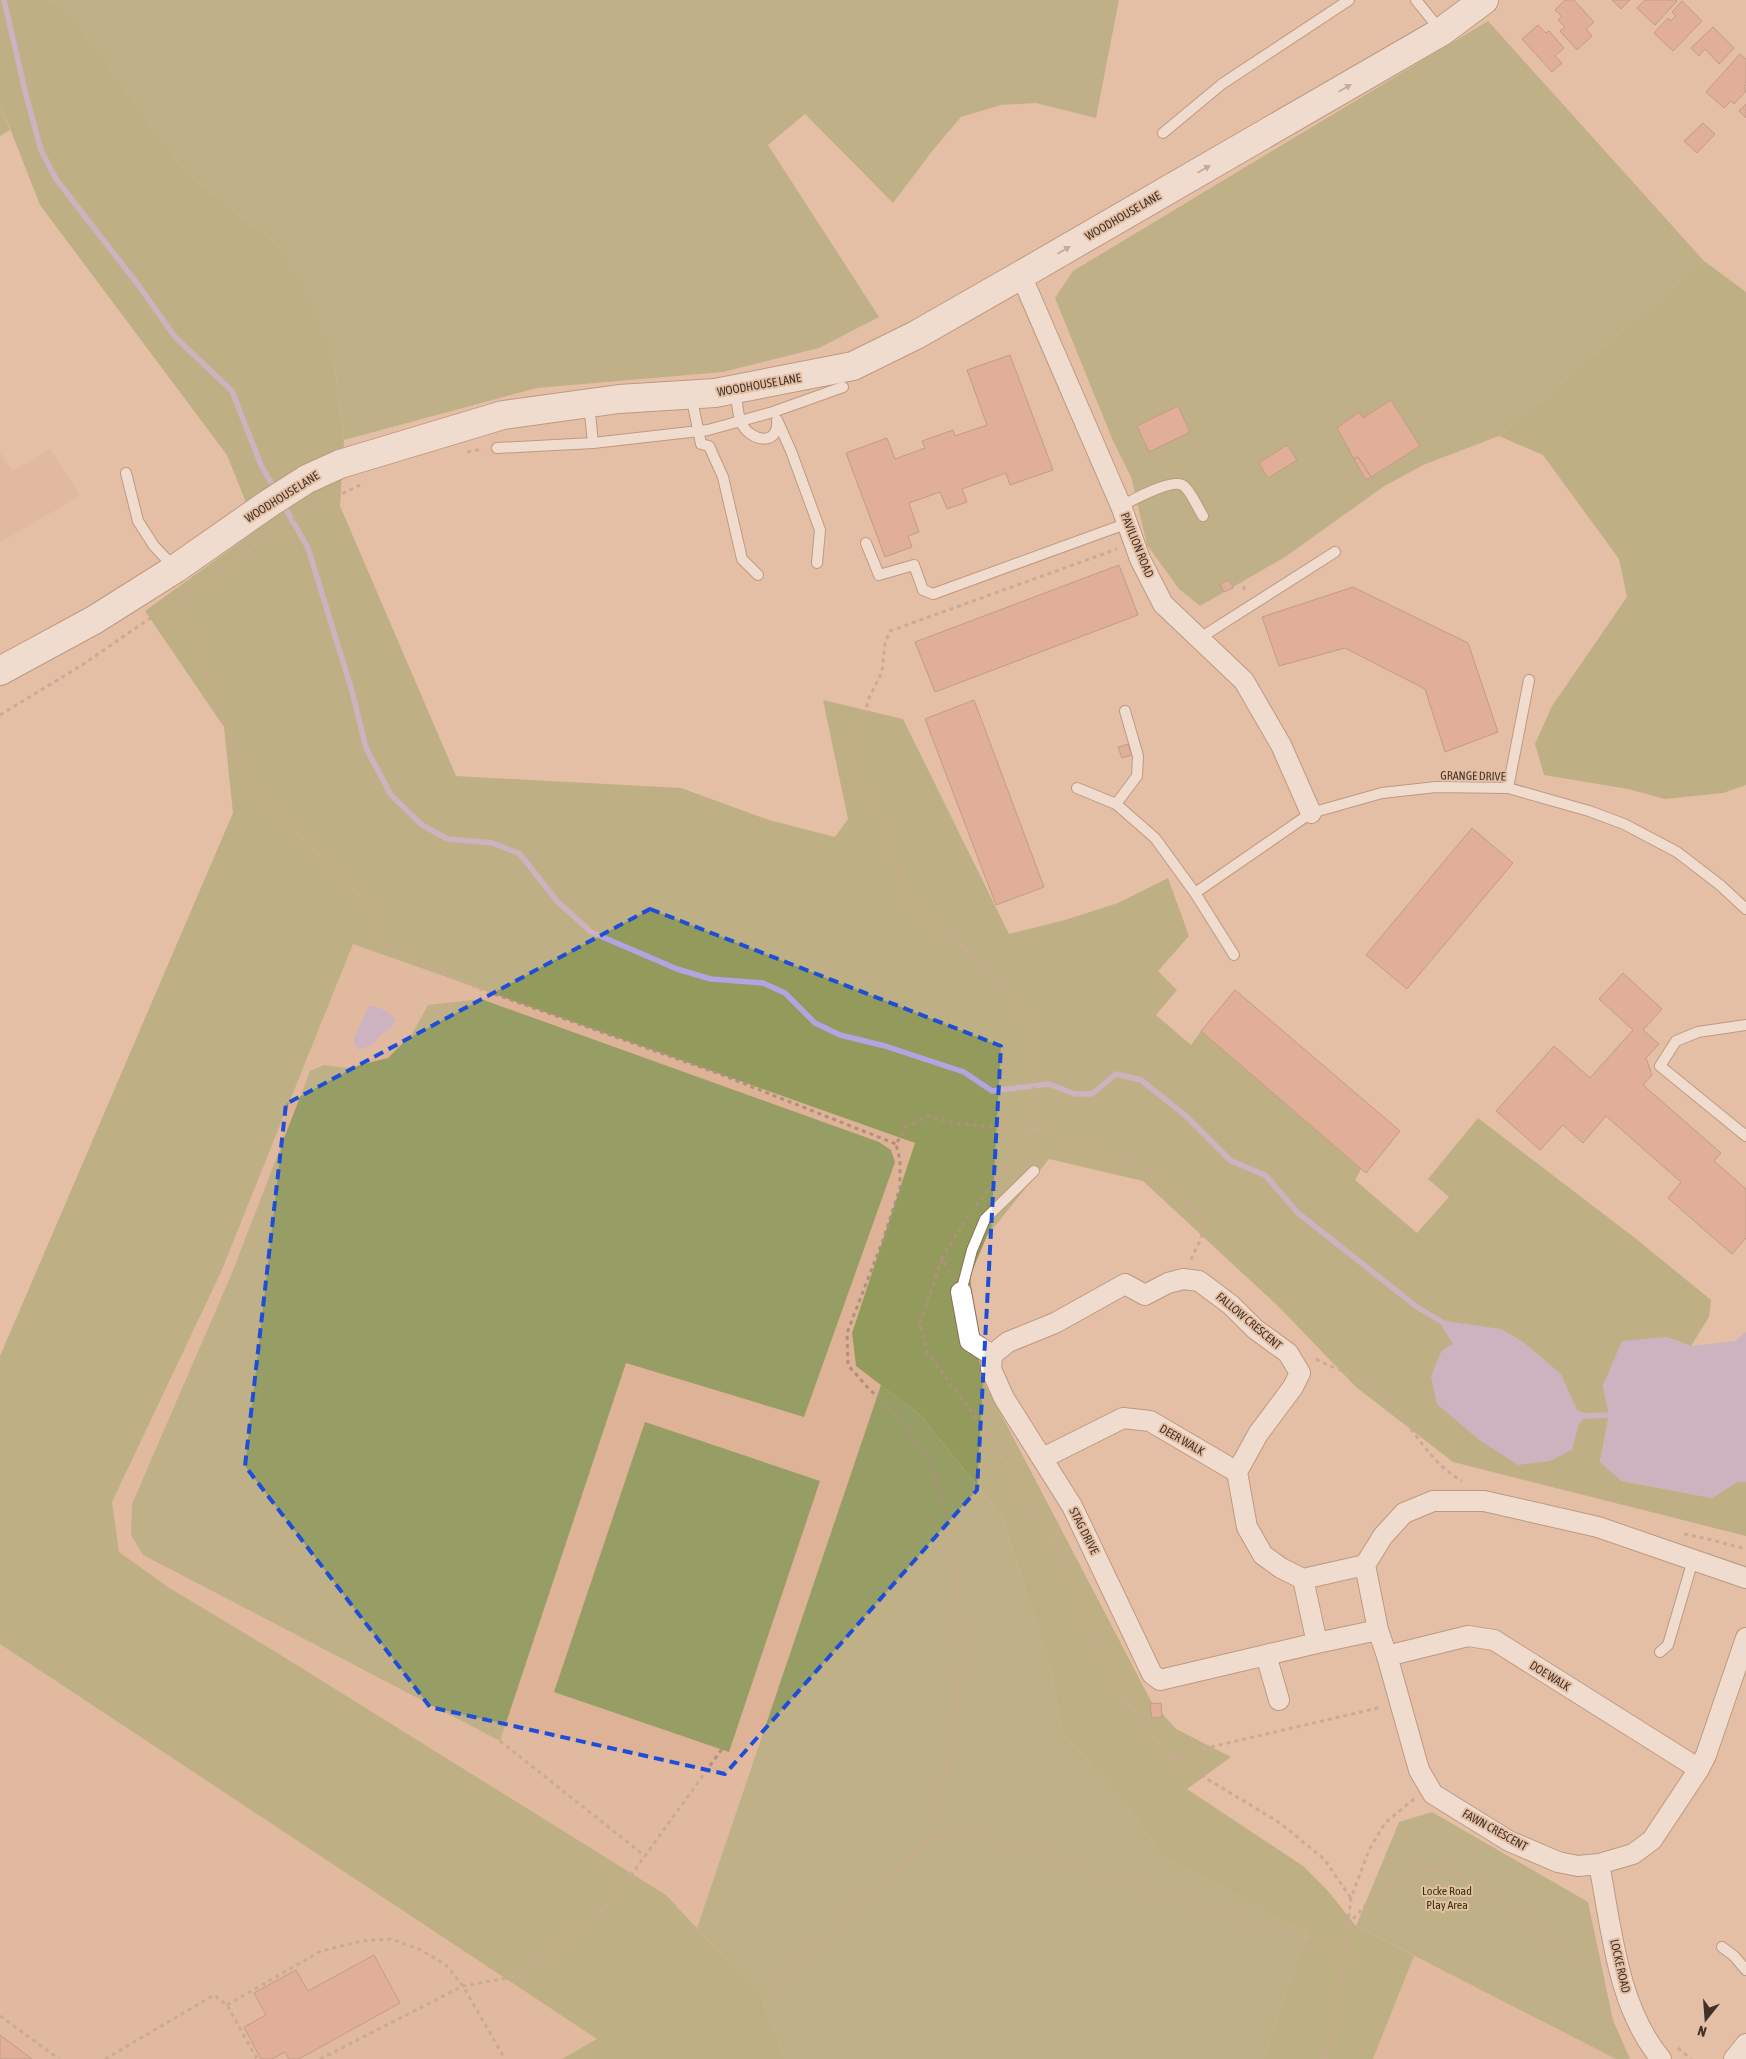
<svg xmlns="http://www.w3.org/2000/svg" width="1746" height="2059" font-family="'Asap Condensed',sans-serif">
<style>
.built{fill:#deb296}
.green{fill:#969e65}
.forest{fill:#939b5c}
.water{fill:#b2a4e0}
.lines{fill:none;stroke-linecap:round;stroke-linejoin:round}
.stream{stroke:#b2a4e0;stroke-width:5.5}
.building{fill:#dd9a88;stroke:#997066}
.lane-casing{stroke:#8d6c55;stroke-width:12}
.street-casing{stroke:#8d6c55;stroke-width:22}
.secondary-casing{stroke:#8d6c55;stroke-width:30}
.path{stroke:#ae917d;stroke-width:3;stroke-dasharray:4 4;stroke-linecap:butt}
.lane{stroke:#fff;stroke-width:10}
.street{stroke:#fff;stroke-width:20}
.secondary{stroke:#fff;stroke-width:28}
.oneway{fill:#a09894}
.marked{fill:none;stroke:#1d4ed8;stroke-width:4;stroke-dasharray:10 6;stroke-linejoin:round}
.labels{text-anchor:middle;dominant-baseline:central;stroke-width:4;stroke-linejoin:round;paint-order:stroke}
.street-label{font-size:12px;fill:#413228;stroke:#e4bfa6}
.park-label{font-size:12px;fill:#303502;stroke:#e4bfa6}
</style>
<rect width="100%" height="100%" fill="#e4bfa6"/>
<path class="built" d="M50,449L80,496L0,542V452L12,471Z
M353,944L915,1143L852,1333L856,1366L881,1385L697,1928L597,2040L562,2059H0V1644L482,1963L279,1654L168,1587L119,1552L112,1502L221,1272Z
M1414,1956L1616,2059H1373Z"/>
<path class="green" d="M49,0H1119L1096,118L1036,103L1001,105L961,117L933,150L893,203L805,114L768,145L879,317L819,348L723,372L537,388L344,440L335,367L279,246L185,172L74,19Z
M1488,21L1704,261L1499,436L1423,465L1383,487L1285,557L1200,606L1179,589L1147,545L1131,477L1113,441L1055,298L1073,271Z
M0,103L10,130L0,136Z
M481,999L879,1142L891,1150L895,1162L804,1417L626,1363L500,1741L143,1555L131,1535L132,1504L232,1273L310,1071L324,1065L348,1068L388,1058L412,1034L428,1005Z
M881,1385L920,1415L1001,1515L1050,1666L1062,1732L1117,1793L1164,1857L1307,1933L1263,2059H785L762,1998L697,1928Z
M645,1422L820,1481L729,1752L554,1692Z
M1432,1812L1588,1902L1613,2020L1630,2059H1616L1356,1926L1399,1822Z"/>
<path class="forest" d="M0,0H49L74,19L185,172L279,246L308,298L335,367L344,440L340,506L456,776L681,788L769,820L835,837L848,819L823,700L903,719L1009,934L1065,920L1118,903L1168,878L1189,936L1158,971L1177,990L1156,1015L1191,1045L1201,1031L1361,1169L1355,1180L1417,1233L1449,1197L1428,1179L1478,1118L1635,1238L1711,1300L1709,1317L1691,1346L1666,1337L1603,1385L1609,1415L1600,1462L1622,1481L1712,1498L1737,1482H1746V1536L1453,1462L1356,1387L1279,1307L1143,1181L1049,1159L987,1236L970,1276L981,1376L1151,1701L1176,1729L1231,1757L1187,1789L1303,1866L1328,1891L1356,1926L1414,1956L1373,2059H1263L1307,1933L1164,1857L1117,1793L1062,1732L1050,1666L1001,1515L920,1415L856,1366L852,1333L915,1143L353,944L221,1272L112,1502L119,1552L168,1587L279,1654L666,1895L762,1998L785,2059H562L597,2039L0,1644V1356L233,813L224,727L145,611L257,530L227,455L40,205L0,103Z
M1704,261L1746,292V785L1723,793L1665,799L1628,789L1544,775L1535,744L1552,706L1627,597L1619,559L1543,455L1499,436Z"/>
<path class="water" d="M369,1006C380,1006 389,1012 396,1020L391,1028L382,1034L373,1044L359,1050L354,1044V1038Z
M1438,1320L1501,1329L1522,1341L1561,1374L1577,1410L1586,1416L1579,1424L1572,1450L1550,1461L1518,1465L1478,1439L1437,1404L1431,1376L1442,1350L1453,1344Z
M1746,1332V1482H1737L1712,1498L1622,1481L1600,1462L1609,1415L1603,1385L1622,1341L1666,1337L1691,1346L1735,1341Z"/>
<g class="lines">
<path class="stream" d="M4,0L26,95L41,150L56,179L139,286L175,337L232,391L261,465L276,491
M283,504L308,548L352,691L366,748L391,795L422,825L448,839L493,843L520,854L557,901L591,932L677,969L711,979L763,983L785,993L815,1023L840,1035L885,1046L964,1072L992,1091L1049,1084L1075,1094H1092L1116,1074L1141,1080L1186,1116L1231,1161L1265,1175L1298,1213L1417,1307L1444,1323
M1579,1414L1586,1416L1609,1415"/>
</g>
<path class="building" d="M1565,0H1574L1594,22L1586,29L1592,36L1577,50L1560,31L1565,27L1558,20L1562,17L1555,10Z
M1612,0H1630L1621,9Z
M1645,0H1676L1677,1L1655,25L1637,8Z
M1682,1L1702,21L1673,51L1654,33L1668,18L1670,21L1676,16L1672,12Z
M1538,25L1546,33L1549,31L1564,48L1555,56L1562,63L1552,72L1522,39Z
M1713,27L1734,48L1719,64L1705,49L1699,56L1691,48Z
M1740,54L1746,59V85L1744,87L1746,91L1734,104L1731,101L1724,108L1706,92Z
M1746,104V118L1739,111Z
M1703,123L1715,134L1697,153L1684,141Z
M1010,355L1053,470L1010,485L1006,473L962,489L967,502L947,509L940,492L909,503L919,532L908,536L912,547L885,557L846,453L887,438L895,459L925,448L922,441L953,430L955,436L987,425L967,370Z
M1391,400L1420,446L1371,477L1358,457L1354,459L1337,428L1359,412L1363,418Z
M1178,406L1190,432L1149,452L1137,426Z
M1287,445L1297,460L1268,478L1259,463Z
M1358,457L1371,477L1366,480L1354,459Z
M1119,565L1138,615L935,692L915,642Z
M1229,580L1233,588L1224,592L1220,584Z
M1353,587L1468,643L1498,732L1445,752L1425,689L1345,648L1279,666L1262,617Z
M974,700L1044,887L996,905L925,719Z
M1128,744L1132,755L1122,758L1118,747Z
M1472,828L1513,863L1407,989L1366,955Z
M1623,973L1662,1009L1643,1030L1659,1044L1646,1058L1652,1075L1643,1085L1721,1153L1714,1161L1746,1189V1238L1732,1254L1668,1198L1681,1182L1606,1116L1583,1143L1563,1125L1540,1150L1496,1111L1554,1046L1590,1078L1633,1030L1599,999Z
M1235,990L1400,1131L1366,1173L1201,1031Z
M1161,1703L1162,1717L1152,1718L1150,1704Z
M374,1955L400,2003L299,2059H289L285,2052L272,2059H261L244,2027L266,2015L254,1993L296,1970L308,1991Z
M0,2035L32,2059H0Z"/>
<g class="lines">
<g class="lane-casing">
<path id="lane" d="M1416,0L1441,31
M1163,133L1222,84L1349,0
M736,391C737,401 737,413 741,422C750,443 780,446 777,420
M691,395L701,444L709,446L723,477L742,559L758,575
M589,404L593,443
M778,422L791,451L820,530L817,563
M497,448L593,443L708,430L773,412L843,387
M126,473L138,521L154,546L175,568
M1121,506C1133,500 1173,477 1184,486C1192,493 1197,507 1203,516
M866,543L879,575L914,565L923,590L933,594L1128,523
M1200,638L1335,552
M1077,788L1116,804L1155,838L1195,893L1234,955
M1508,788L1529,680
M1116,804L1137,776L1138,756L1125,711
M1195,893L1311,813L1382,793L1436,787L1508,788L1589,811L1624,824L1677,852L1720,885L1746,909
M1746,1025L1698,1032L1676,1041L1660,1066L1746,1136
M961,1292L972,1250L985,1219L1034,1171
M1660,1652L1668,1645L1693,1560
M1722,1947L1734,1956L1746,1970"/>
</g>
<g class="street-casing">
<path id="street" d="M1021,275L1121,506L1140,559L1163,604L1244,681L1281,745L1311,813
M961,1292L970,1341L992,1355L991,1369L1004,1398L1072,1506L1152,1674L1160,1680L1317,1643
M992,1355L1008,1342L1055,1323L1125,1284L1145,1295L1168,1283L1183,1279L1199,1281L1231,1305L1255,1329L1288,1353L1300,1373L1293,1387L1258,1434L1237,1472L1247,1527L1263,1555L1281,1568L1303,1579
M1043,1458L1123,1418L1150,1421L1237,1472
M1365,1565L1383,1536L1404,1513L1433,1501H1484L1598,1527L1746,1578
M1365,1565L1378,1630L1317,1643L1303,1579Z
M1378,1630L1387,1656L1419,1770L1433,1794L1509,1841L1558,1862L1578,1866L1599,1864L1633,1854L1652,1840L1699,1769L1706,1755L1746,1638
M1266,1655L1279,1700
M1387,1656L1468,1636L1494,1640L1699,1769
M1599,1864C1612,1930 1617,2006 1661,2059
M1734,2059L1746,2044"/>
</g>
<g class="secondary-casing">
<path id="secondary" d="M0,671L94,620L175,569L268,504L307,479L340,464L503,415L619,399L715,393L853,366L916,335L1021,275L1441,32L1484,0"/>
</g>
<path class="path" d="M467,452L483,449
M1231,585L1240,581L1247,593
M178,599L245,777L319,855L373,907L380,945L483,990L717,1073L896,1144
M0,715L82,665L284,526L309,510L364,483
M976,1206L1035,1129L1032,1031L1002,982L948,933L923,920L908,900L883,823L865,796L854,752L869,698L882,672L885,643L890,631L1117,549
M942,1259L920,1323L927,1352L993,1440L1056,1547L1094,1635L1126,1702L1171,1757L1280,1823L1324,1859L1351,1898
M950,1273L942,1258L970,1213
M1316,1359C1326,1365 1337,1368 1347,1373C1364,1381 1382,1394 1394,1408C1416,1433 1432,1464 1462,1481
M1684,1534L1708,1539L1746,1549
M1056,1546L1058,1522
M1126,1702L1142,1691
M500,1741L645,1856
M1172,1756L1382,1707
M936,1840L937,1820L957,1710L961,1654L957,1569L945,1512L929,1462L900,1418L869,1389L848,1365L847,1333L883,1240L900,1188V1160L896,1144L906,1127L928,1116L958,1124L1035,1129L1165,1177L1198,1215L1204,1226L1201,1238L1190,1262
M1348,1925C1357,1915 1366,1903 1377,1895C1390,1884 1407,1873 1424,1870C1466,1863 1519,1917 1551,1940C1564,1950 1580,1962 1598,1963
M774,1987L927,1842L967,1831L1283,1933L1346,1944
M227,2005L321,1951L361,1941L392,1939L421,1950L446,1965L463,1986L505,2059
M0,2016L59,2059
M1678,2048L1691,2059
M105,2059L214,1995L227,2005L257,2059
M320,2059L463,1986L518,1976L611,1903L722,1749
M1325,2059L1337,2017L1351,1898L1369,1850L1385,1823L1414,1799"/>
<use href="#lane" class="lane"/>
<use href="#street" class="street"/>
<use href="#secondary" class="secondary"/>
</g>
<defs><path id="oneway-solid" d="M-6-.8H1V-3.2L6.5 0L1 3.2V.8H-6Z" transform="scale(1.25)"/></defs>
<g class="oneway">
<use href="#oneway-solid" transform="translate(1345 88) rotate(-30)"/>
<use href="#oneway-solid" transform="translate(1204 169) rotate(-30)"/>
<use href="#oneway-solid" transform="translate(1064 250) rotate(-30)"/>
</g>
<path d="M0 0H1746V2059H0ZM650,909L1001,1046L977,1490L725,1774L430,1707L245,1466L286,1104Z" fill="#e4bfa6" fill-opacity=".55" fill-rule="evenodd"/>
<path class="marked" d="M650,909L1001,1046L977,1490L725,1774L430,1707L245,1466L286,1104Z"/>
<g class="labels">
<g class="street-label">
<text transform="translate(1123 216) rotate(-30)">WOODHOUSE LANE</text>
<text transform="translate(759 385) rotate(-10)">WOODHOUSE LANE</text>
<text transform="translate(282 497) rotate(-32)">WOODHOUSE LANE</text>
<text transform="translate(1137 545) rotate(68)">PAVILION ROAD</text>
<text transform="translate(1473 776) rotate(1)">GRANGE DRIVE</text>
<text transform="translate(1249 1321) rotate(40)">FALLOW CRESCENT</text>
<text transform="translate(1182 1440) rotate(30)">DEER WALK</text>
<text transform="translate(1084 1531) rotate(63)">STAG DRIVE</text>
<text transform="translate(1550 1676) rotate(32)">DOE WALK</text>
<text transform="translate(1495 1830) rotate(29)">FAWN CRESCENT</text>
<text transform="translate(1620 1966) rotate(77)">LOCKE ROAD</text>
</g>
<g class="park-label">
<text x="1447" y="1891">Locke Road<tspan x="1447" dy="14">Play Area</tspan></text>
</g>
</g>
<g transform="translate(1706 2019) rotate(197)" stroke="#e4bfa6" stroke-width="4" paint-order="stroke">
<path d="M0-4L9 19L0 12L-9 19Z" fill="#413228"/>
<text y="-8" font-size="14" font-weight="bold" text-anchor="middle" fill="#413228">N</text>
</g>
</svg>
